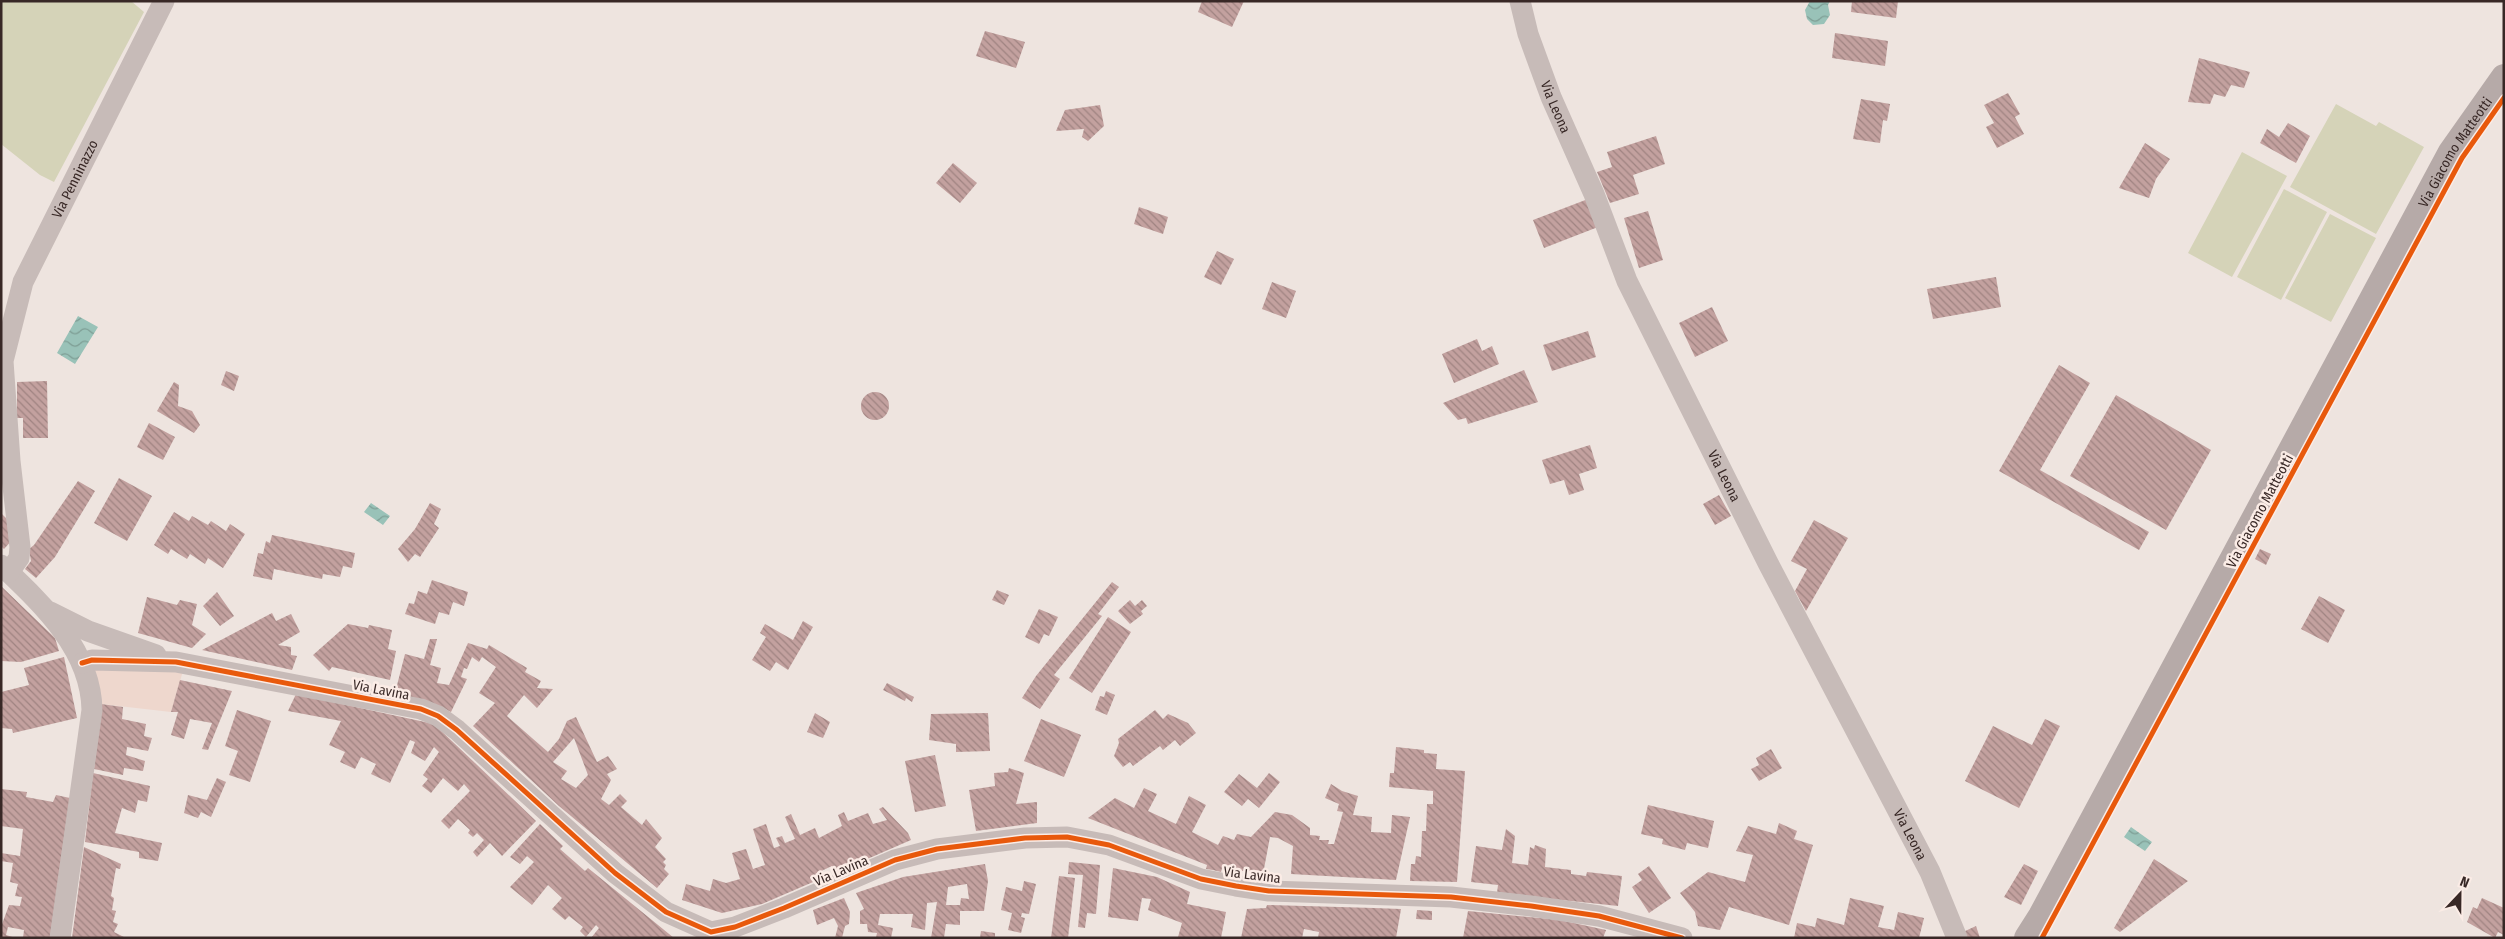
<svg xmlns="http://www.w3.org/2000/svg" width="2505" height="939" font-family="'Fira Sans Condensed',sans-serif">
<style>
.grass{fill:#d5d3b8}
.plaza{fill:#eed7cd}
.water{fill:url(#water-waves)}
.building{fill:url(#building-back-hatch);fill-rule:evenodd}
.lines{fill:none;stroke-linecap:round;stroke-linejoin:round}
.minor{stroke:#c7bbb8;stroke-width:21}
.major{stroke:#b6aaa8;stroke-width:26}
.cycleway-casing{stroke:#fbece6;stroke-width:8}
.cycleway{stroke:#e8590c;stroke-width:5}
.labels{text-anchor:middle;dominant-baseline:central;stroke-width:5;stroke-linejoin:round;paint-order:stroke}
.street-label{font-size:14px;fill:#382826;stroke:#fbece6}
</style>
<defs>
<pattern id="water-waves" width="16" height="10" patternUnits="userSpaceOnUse" patternTransform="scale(1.25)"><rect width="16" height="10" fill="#99c2b8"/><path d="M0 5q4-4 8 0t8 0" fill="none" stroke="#7e9e95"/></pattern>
<pattern id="building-back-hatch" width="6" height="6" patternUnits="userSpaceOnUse" patternTransform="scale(1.25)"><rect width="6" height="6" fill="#c3a19f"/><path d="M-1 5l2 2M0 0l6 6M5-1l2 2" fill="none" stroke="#9f8381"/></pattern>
</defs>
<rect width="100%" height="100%" fill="#eee4df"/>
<path class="grass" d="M1,1H131L144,12L54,182L40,175L1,144Z
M2336,104L2376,126L2379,122L2424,147L2376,234L2290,187Z
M2242,152L2287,176L2232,277L2188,253Z
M2284,189L2327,212L2281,300L2237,277Z
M2330,214L2376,238L2331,322L2285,298Z"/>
<path class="plaza" d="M92,660L185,664L171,712L101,704Z"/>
<path class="water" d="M1810,1H1830L1828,5L1830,15L1824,24L1813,25L1807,19L1805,10Z
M78,316L98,327L75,364L57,353Z
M371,503L390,516L383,525L364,512Z
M2131,827L2152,842L2145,851L2124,837Z"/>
<path class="building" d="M1202,1H1244L1232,27L1198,12Z
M1852,1H1898L1896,18L1851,12Z
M985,31L1025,42L1016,68L976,56Z
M1835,33L1888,41L1885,66L1832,58Z
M2199,58L2250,72L2244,88L2231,85L2225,97L2214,94L2210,104L2188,102Z
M2008,93L2020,114L2015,117L2024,134L1997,148L1986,127L1994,123L1984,105Z
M1861,99L1890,104L1887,121L1883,120L1880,143L1853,139Z
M1100,105L1104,126L1088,141L1082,137L1084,129L1056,131L1065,110Z
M2288,123L2310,136L2296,163L2260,143L2267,129L2279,137Z
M1656,136L1665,164L1633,175L1639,194L1610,203L1597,172L1612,167L1607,152Z
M2145,143L2170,159L2156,179L2149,198L2119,188Z
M953,163L977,183L960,203L936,183Z
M1588,199L1598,227L1544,248L1533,220Z
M1139,207L1168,217L1163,234L1134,224Z
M1648,211L1663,260L1639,268L1624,218Z
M1217,251L1234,259L1221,285L1204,277Z
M1996,277L2001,307L1933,319L1927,289Z
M1272,282L1296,291L1286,318L1262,309Z
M1712,307L1728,341L1695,357L1679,323Z
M1588,331L1596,357L1552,371L1543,345Z
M1477,339L1482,351L1492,346L1499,364L1454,383L1442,354Z
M2059,365L2090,383L2040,470L2149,532L2139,550L1999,471Z
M1524,370L1538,402L1468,424L1466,418L1458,420L1443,403Z
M226,371L239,376L234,391L221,385Z
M47,381L48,438H23V418H17V382Z
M174,382L179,385L178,406L192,411L200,425L194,433L157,411Z
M861 406a14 14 0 1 1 28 0a14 14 0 1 1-28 0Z
M2116,395L2211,450L2166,530L2070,476Z
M149,423L175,437L163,460L137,447Z
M1590,445L1597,468L1579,474L1584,490L1569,495L1564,480L1550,484L1542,460Z
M119,478L152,496L127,541L94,523Z
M78,481L95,491L55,557L36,578L25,569L31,561L29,549L34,545Z
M1719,495L1731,516L1715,525L1703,504Z
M430,503L441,509L434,524L439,528L420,557L415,554L408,562L398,549L415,529Z
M174,512L189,521L192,516L208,525L211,521L226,531L230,524L245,534L223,568L208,558L205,564L190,554L187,559L171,549L168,554L154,545Z
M1,513L12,524L14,538L4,549L1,546Z
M1814,520L1848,538L1806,611L1795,591L1807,569L1791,561Z
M272,535L355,553L352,568L343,566L340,577L323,574L322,579L274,569L272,580L253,576L258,553L263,554L266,541L270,543Z
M2260,549L2271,554L2266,565L2255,559Z
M432,580L468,592L464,606L453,602L449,615L439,612L435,624L405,614L409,603L414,604L418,591L427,594Z
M1112,582L1119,587L1098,614L1102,616L1054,675L1060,679L1040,709L1022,698L1036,676Z
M1,586L55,638L59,651L21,662L1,661Z
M997,590L1009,595L1004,605L992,600Z
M217,592L234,616L220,626L203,606Z
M2319,596L2345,610L2328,643L2301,629Z
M147,597L177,605L180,600L197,604L192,625L206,634L192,648L138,633Z
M1130,600L1135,606L1142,600L1147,606L1141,611L1143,614L1130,624L1118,611Z
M1039,609L1058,617L1049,636L1044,634L1039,644L1025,637Z
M272,613L276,621L291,614L300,632L278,645L291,647V655L297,656L292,670L202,650Z
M1108,617L1131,632L1092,693L1069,678Z
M803,621L813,627L788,670L776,662L770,671L752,660L766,637L760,633L765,624L793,640Z
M348,624L368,628L369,625L392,630L388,649L396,651L390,680L332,667L329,671L313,655Z
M430,639H437L430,665L441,668L437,683L449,685L468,643L487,649L489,645L527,668L525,672L541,681L537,688L553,689L537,708L524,695L507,716L548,752L559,739L567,721L576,717L597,762L608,756L617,769L607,774L611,780L601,799L609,805L620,794L627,801L621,807L642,825L646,819L662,838L655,847L666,859L663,862L666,865L664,869L669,874L657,888L559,806L473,726L495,703L479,693L496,667L482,657L479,662L472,657L467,669L464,668L461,677L467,679L451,712L439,706L395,693L405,654L424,659ZM574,738L588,775L576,788L561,779L567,771L553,762Z
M64,657L77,718L13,733L12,729L1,728V692L29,685L24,668Z
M180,680L232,691L208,750L202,749L212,723L190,719L184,739L171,735L178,712H171Z
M887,683L914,697L912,702L906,698L905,701L883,690Z
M1106,691L1115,695L1107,715L1095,710L1100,696L1104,697Z
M296,694L434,724L536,821L502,856L490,843L477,857L473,852L484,840L477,833L473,837L468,833L470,830L458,819L449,829L441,821L470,791L464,784L458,791L443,778L431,793L422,786L428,779L423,775L439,752L434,747L425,761L411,753L415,742L410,740L390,783L371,774L376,764L361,757L355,769L340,762L345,752L329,745L341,721L288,711Z
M101,704L123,707L122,719L146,724L144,736L152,738L148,751L127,747L126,755L145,761L143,771L124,768L123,775L94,769Z
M237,710L271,721L250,782L229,775L238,751L225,746Z
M1155,710L1163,719L1168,714L1188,723L1196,733L1180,746L1175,740L1163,750L1160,746L1133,766L1130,762L1123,767L1114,756L1119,743L1118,739Z
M815,713L830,722L823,738L807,732Z
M988,713L990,751L956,752V744L929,740L931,714Z
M1041,719L1081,735L1064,777L1024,761Z
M2045,719L2060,726L2019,808L1965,781L1993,726L2032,745Z
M1396,747L1424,750V753L1437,754L1436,769L1465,771L1457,882L1410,881L1411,864H1415L1416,856L1421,857L1422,831H1426L1427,804H1433V791L1389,787L1390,773H1394Z
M1771,749L1782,768L1759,781L1751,769L1759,765L1756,758Z
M935,755L946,806L915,812L905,761Z
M1009,768L1024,773L1016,804L1037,802V823L976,831L969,790L995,786L994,773L1008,772Z
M93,773L150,786L147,802L138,800L135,813L122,808L115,833L162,843L158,861L139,858V852L85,842Z
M1269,773L1280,782L1259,808L1248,799L1242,806L1224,792L1239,774L1257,788Z
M217,778L226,782L211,817L201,812L198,818L184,813L188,795L207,800Z
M1331,784L1342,791L1358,796L1353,815L1372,817L1371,832L1391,833L1392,815L1410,817L1396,880L1291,874L1293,846L1278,838L1270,837L1263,874L1222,868L1221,872L1213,870L1206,869L1207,865L1088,818L1115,798L1134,808L1144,788L1157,794L1148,811L1176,824L1189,796L1206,805L1192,832L1218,845L1223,836L1234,840L1237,834L1251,837L1275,812L1292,815L1310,828V835L1320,836L1319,840H1329L1328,844H1334L1343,812L1337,811L1339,804L1325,798Z
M1,789L27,792L26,797L53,802L56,795L70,798L51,938H23L24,930L8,927L6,935L16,938H1V927L9,905L20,906L22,897L15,896L18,884L10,882L13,863L1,861V853L20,856L23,829L1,826Z
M1648,805L1714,821L1708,848L1687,843L1685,850L1662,844L1663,839L1641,834Z
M883,807L908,833L911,840L835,873L832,866L817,873L820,879L762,904L722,913L682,900L686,884L710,891L713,879L726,883L740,879L732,853L746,849L753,869L765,865L753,829L766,824L774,848L780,846L776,838L782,836L785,843L795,839L785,817L791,814L800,835L815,828L819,838L842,826L838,815L844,812L848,821L868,813L873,824L887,820L879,809Z
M1779,823L1797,831L1794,839L1813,845L1789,925L1729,907L1720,930L1698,926L1695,912L1680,893L1708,872L1745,882L1753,855L1736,851L1748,826L1776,834Z
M540,824L563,846L560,849L585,871L588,868L674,938H591L599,928L596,925L586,937L580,931L583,927L569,916L565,920L552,909L562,898L548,885L532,905L510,887L534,862L527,856L520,864L510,857Z
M1506,829L1515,836L1512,863L1528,865L1530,847L1534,849L1535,845L1546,849L1545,867L1571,870V874L1586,876L1587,872L1622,876L1618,906L1497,893L1498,885L1471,882L1476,846L1502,850Z
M84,847L121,864L120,869L116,868L111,896L114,898L112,910L116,911L113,922L118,924L114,932L126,938H72Z
M2154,859L2188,881L2120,932L2114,928Z
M1069,862L1100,865L1096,914L1087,913L1085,928L1078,927L1083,875L1068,874Z
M985,864L988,881L984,911H960V925L946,924L944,938H931L937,902L927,903L925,930L911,927L913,914H880L878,925L893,928L891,938H876L877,933L868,932L867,924H860V911L864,909L856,893L903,877ZM967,884L969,899L961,898L960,905H946L948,887Z
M2024,864L2038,871L2021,905L2004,897Z
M1649,866L1671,898L1649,913L1632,887L1642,880L1638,874Z
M1113,868L1157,877L1190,892L1187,904L1226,912L1221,938L1178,937L1182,923L1148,910L1151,899L1142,898L1138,921L1108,917Z
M1059,876L1075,878L1068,938H1051Z
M1024,881L1036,884L1029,914L1022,913L1021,917L1025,918L1021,933L1008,930L1012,913L1001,910L1006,887L1022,891Z
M844,898L850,912L849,924L845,926L842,938H835L838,926L834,918L817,925L813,910Z
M1850,898L1884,906L1878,927L1894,930L1898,912L1924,918L1919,938H1794L1797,923L1815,927L1817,918L1844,925Z
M2482,898L2504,908V935L2498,932L2495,938L2467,922L2473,907L2477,909Z
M1267,905L1374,908L1401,909L1396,938H1318L1319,932L1304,929L1302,938H1241L1247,909L1266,908Z
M1417,910L1432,911V920L1416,919Z
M1468,911L1560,920L1606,930L1603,938H1463Z
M1976,926L1980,938H1965L1963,932Z
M981,931L995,933V938H980Z"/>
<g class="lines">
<g class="minor">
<path id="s1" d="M1520,1L1528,34L1551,97L1594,194L1627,281L1768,563L1930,872L1957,938"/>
<path d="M1,565C42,604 91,649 92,710L60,938"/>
<path id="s2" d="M9,572L19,558L20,547L10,461L3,361L23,282L164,1"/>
<path d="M50,612L88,631L156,655"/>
<path d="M82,663L92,660L176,662L421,709L438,716L457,730L615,873L666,912L711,932L735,927L784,908L895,860L937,849L1025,838L1067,837L1109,845L1201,879L1236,886L1269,891L1451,897L1531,906L1599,916L1682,938"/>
</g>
<path class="major" id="s3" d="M2027,938L2041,916L2451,152L2504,77"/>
<g class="cycleway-casing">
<path id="cycleway" d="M82,663L92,660L176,662L421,709L438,716L457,730L615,873L666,912L711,932L735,927L784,908L895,860L937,849L1025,838L1067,837L1109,845L1201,879L1236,886L1269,891L1451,897L1531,906L1599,916L1682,938
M2042,938L2462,158L2504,98"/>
</g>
<use href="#cycleway" class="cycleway"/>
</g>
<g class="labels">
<g class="street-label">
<text stroke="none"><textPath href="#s1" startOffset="112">Via Leona</textPath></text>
<text stroke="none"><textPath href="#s3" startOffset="895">Via Giacomo Matteotti</textPath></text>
<text stroke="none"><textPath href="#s2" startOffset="412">Via Penninazzo</textPath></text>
<text stroke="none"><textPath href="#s1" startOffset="518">Via Leona</textPath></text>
<text transform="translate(2260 511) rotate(-62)">Via Giacomo Matteotti</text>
<text transform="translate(381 690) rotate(11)">Via Lavina</text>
<text stroke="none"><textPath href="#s1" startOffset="922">Via Leona</textPath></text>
<text transform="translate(841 871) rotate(-23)">Via Lavina</text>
<text transform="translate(1252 875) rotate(7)">Via Lavina</text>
</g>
</g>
<rect width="2505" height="939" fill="none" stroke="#382826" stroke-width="5"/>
<g transform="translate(2460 894) rotate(22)" stroke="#fbece6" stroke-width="4" paint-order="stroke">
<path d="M0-4L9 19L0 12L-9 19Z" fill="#382826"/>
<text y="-8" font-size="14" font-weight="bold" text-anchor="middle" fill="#382826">N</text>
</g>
</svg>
